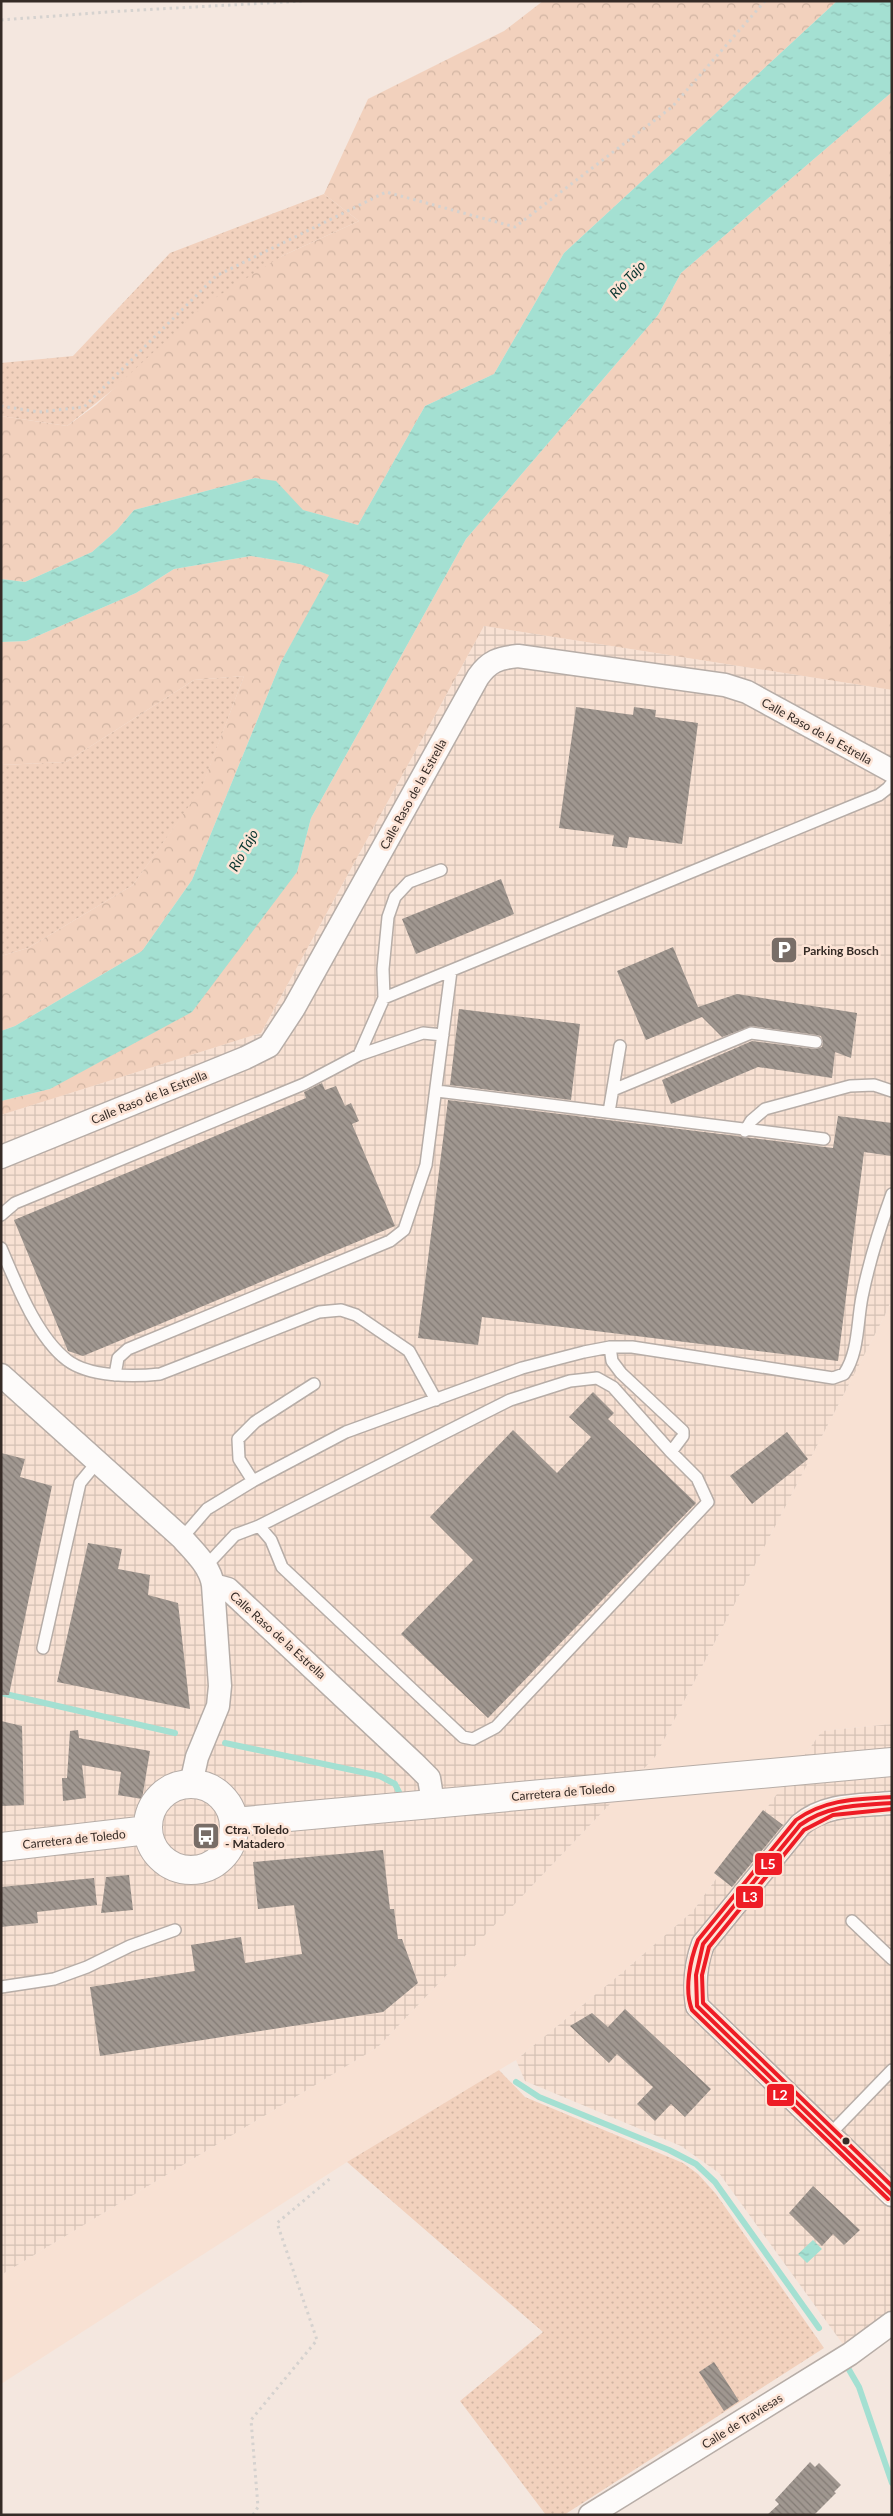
<svg xmlns="http://www.w3.org/2000/svg" width="893" height="2516" font-family="Lato,sans-serif">
<style>
.built{fill:#f8e1d3}
.industrial{fill:url(#industrial-grid)}
.grass{fill:url(#grass-dots)}
.forest{fill:url(#forest-crowns)}
.water{fill:url(#water-ripples)}
.lines{fill:none;stroke-linecap:round;stroke-linejoin:round}
.stream{stroke:#a4e0d2;stroke-width:6}
.building{fill:url(#building-back-hatch)}
.service-casing{stroke:#b7ada7;stroke-width:14}
.minor-casing{stroke:#b7ada7;stroke-width:25}
.tertiary-casing{stroke:#b7ada7;stroke-width:30}
.path{stroke:#d5d2cf;stroke-width:3;stroke-dasharray:2.5 4;stroke-linecap:butt}
.service{stroke:#fdfbfa;stroke-width:11}
.minor{stroke:#fdfbfa;stroke-width:22}
.tertiary{stroke:#fdfbfa;stroke-width:28}
.bus-1-casing{stroke:#fde4d6;stroke-width:8}
.bus-2-casing{stroke:#fde4d6;stroke-width:8}
.bus-3-casing{stroke:#fde4d6;stroke-width:8}
.bus-1{stroke:#ee1c25;stroke-width:4}
.bus-2{stroke:#ee1c25;stroke-width:4}
.bus-3{stroke:#ee1c25;stroke-width:4}
.bus-dot{fill:#352b26;stroke:#fde4d6;stroke-width:2}
.labels{text-anchor:middle;dominant-baseline:central;stroke-width:5;stroke-linejoin:round;paint-order:stroke}
.street-label{font-size:12px;fill:#352b26;stroke:#fde4d6}
.poi-label{font-size:12px;font-weight:bold;fill:#352b26;stroke:#fde4d6;text-anchor:start}
.water-label{font-size:14px;font-style:italic;fill:#0a3630;stroke:#fde4d6}
.line-badge{stroke:#fde4d6;stroke-width:2}
.badge-label{font-size:14px;text-anchor:middle;font-weight:bold;fill:#fff}
</style>
<defs>
<pattern id="industrial-grid" width="8" height="8" patternUnits="userSpaceOnUse" patternTransform="scale(1.25)"><rect width="8" height="8" fill="#f8e1d3"/><path d="M0 4h8M4 0v8" fill="none" stroke="#d5c1b5"/></pattern>
<pattern id="grass-dots" width="8" height="8" patternUnits="userSpaceOnUse" patternTransform="scale(1.25)"><rect width="8" height="8" fill="#f2d1bd"/><path d="M2 2h.1M6 6h.1" fill="none" stroke="#d0b4a2" stroke-width="1.8" stroke-linecap="round"/></pattern>
<pattern id="forest-crowns" width="20" height="18" patternUnits="userSpaceOnUse" patternTransform="scale(1.25)"><rect width="20" height="18" fill="#f2d1bd"/><path d="M2 6a3 3 0 1 1 6 0M12 15a3 3 0 1 1 6 0" fill="none" stroke="#d0b4a2"/></pattern>
<pattern id="water-ripples" width="26" height="14" patternUnits="userSpaceOnUse" patternTransform="scale(1.25)"><rect width="26" height="14" fill="#a4e0d2"/><path d="M2 4q2-2 4 0t4 0M15 11q2-2 4 0t4 0" fill="none" stroke="#8ec0b4"/></pattern>
<pattern id="building-back-hatch" width="6" height="6" patternUnits="userSpaceOnUse" patternTransform="scale(1.25)"><rect width="6" height="6" fill="#a09790"/><path d="M-1 5l2 2M0 0l6 6M5-1l2 2" fill="none" stroke="#837b75"/></pattern>
</defs>
<rect width="100%" height="100%" fill="#f4e7df"/>
<path class="built" d="M892,1298V1724L822,1731L693,1911L624,1971L516,2060L347,2162L1,2384V2275L378,2047L655,1757L885,1315Z"/>
<path class="industrial" d="M484,626L892,690V1298L885,1315L655,1757L378,2047L1,2275V1115L261,1033Z
M892,1724V2323L850,2354L719,2173L681,2146L525,2081L516,2060L624,1971L693,1911L822,1731Z"/>
<path class="grass" d="M324,194L359,221L282,256L67,426L1,416V363L73,356L170,253Z
M244,676L201,790L133,885L28,948L1,956V765L66,762L194,680Z
M499,2070L525,2097L683,2163L698,2174L716,2194L824,2348L564,2515H546L460,2401L543,2332L347,2162Z"/>
<path class="forest" d="M543,1H837L564,253L494,374L425,406L358,525L302,510L276,482L255,478L134,510L117,530L92,552L25,582L1,579V416L67,426L96,405L207,303L282,256L359,221L324,194L368,99L504,31Z
M892,92V690L484,626L261,1033L1,1115V1101L50,1089L297,872L311,818L466,539L658,315L681,273Z
M251,556L300,564L330,575L281,662L192,880L142,951L15,1026L1,1031V956L28,948L133,885L201,789L244,676L194,680L66,762L1,765V642L26,641L136,593L174,569Z"/>
<path class="water" d="M837,1H892V92L681,273L658,315L466,539L311,818L297,872L192,1012L50,1089L1,1101V1031L15,1026L142,951L192,880L281,662L329,575L300,564L251,556L174,569L136,593L26,641L1,642V579L25,582L92,552L117,530L134,510L255,478L276,481L303,510L358,525L425,406L494,374L564,253Z
M813,2240L822,2249L807,2263L798,2254Z"/>
<g class="lines">
<path class="stream" d="M1,1693L175,1733
M225,1743L380,1776L395,1784L401,1796
M516,2082L539,2097L669,2150L696,2164L715,2182L819,2328
M848,2368L859,2387L892,2483"/>
</g>
<path class="building" d="M576,707L633,715L634,707L656,710L655,717L698,723L682,844L629,837L627,848L612,846L614,835L559,828Z
M501,879L514,914L416,954L402,919Z
M673,947L698,1007L737,994L857,1013L851,1058L835,1052L832,1078L758,1067L671,1104L662,1080L752,1041L815,1049L822,1047L823,1043L821,1036L817,1035L752,1026L722,1037L702,1017L646,1040L617,971Z
M459,1009L580,1024L571,1100L450,1085Z
M322,1083L325,1090L336,1086L345,1106L351,1103L359,1121L352,1124L395,1226L83,1356L68,1351L14,1220L306,1098L304,1092Z
M448,1100L833,1148L838,1116L892,1123V1156L864,1152L838,1361L482,1317L478,1345L418,1338Z
M593,1392L614,1413L608,1419L696,1503L488,1718L401,1634L473,1560L430,1517L513,1430L557,1473L591,1437L569,1417Z
M787,1432L808,1459L752,1504L730,1476Z
M1,1453L25,1459L20,1477L52,1486L9,1695H1Z
M88,1543L122,1549L118,1569L150,1575L148,1595L178,1603L190,1709L57,1682Z
M1,1721L22,1726L24,1805L1,1806Z
M78,1730L79,1738L150,1751L142,1799L118,1795L121,1772L82,1765L86,1798L63,1801L62,1778H67L70,1731Z
M763,1810L783,1825L732,1887L714,1873Z
M383,1850L390,1909H394L398,1939H402L418,1983L383,2012L100,2056L90,1987L195,1971L191,1945L241,1937L245,1963L302,1954L294,1905L258,1909L253,1862Z
M129,1875L133,1910L101,1913L106,1877Z
M94,1878L97,1905L37,1912L38,1923L1,1927V1887Z
M625,2009L711,2089L685,2117L671,2104L655,2121L637,2104L653,2087L617,2054L609,2063L570,2026L592,2013L608,2027Z
M813,2186L860,2230L844,2245L833,2234L822,2246L789,2213Z
M714,2362L739,2401L724,2411L699,2372Z
M810,2462L815,2467L819,2463L841,2485L834,2492L836,2493L814,2515H767L779,2504L775,2500Z"/>
<g class="lines">
<g class="service-casing">
<path id="service" d="M384,998L879,795L888,788L892,783
M359,1055L384,998L383,969L388,917L395,897L409,882L441,870
M613,1090L751,1033L816,1042
M437,1091L824,1139
M609,1112L620,1046
M745,1131L751,1121L765,1109L850,1086L874,1085L892,1091
M1,1215L15,1203L304,1084L359,1055L423,1033L443,1035
M1,1248C16,1283 36,1336 67,1360C89,1377 133,1377 160,1374L319,1312L341,1310L356,1315L409,1351L436,1400
M115,1375L118,1358L128,1349L390,1241L404,1230L426,1165L451,971
M253,1481L239,1459L238,1439L255,1422L314,1384
M259,1526L271,1540L282,1567L463,1737L473,1739L496,1727L708,1502L697,1478L671,1452
M182,1538L207,1509L253,1481L346,1432L522,1368L584,1352L610,1347H632L833,1378L844,1374C859,1352 857,1322 862,1297C869,1262 880,1227 892,1194
M206,1566L235,1535L259,1526L510,1400L570,1381L597,1378L613,1387L671,1452L683,1436V1431L621,1373L612,1361L610,1347
M43,1648L80,1483L98,1461
M852,1921L892,1959
M1,1987L54,1979L87,1967L130,1946L175,1930
M830,2134L892,2070"/>
</g>
<g class="minor-casing">
<path id="minor" d="M1,1157L245,1058L269,1046L294,1008L478,677C489,661 499,658 518,656L725,685L747,692L892,771
M1,1375L182,1538C195,1553 210,1566 213,1585L228,1589L416,1765L429,1778L433,1803
M191,1784L197,1757L218,1706L220,1686L213,1585
M892,1803C859,1806 826,1803 800,1825L703,1944C695,1965 694,1984 697,2006L892,2195
M590,2515L850,2354L892,2323"/>
</g>
<g class="tertiary-casing">
<path id="tertiary" d="M148 1827a43 43 0 1 1 86 0a43 43 0 1 1-86 0Z
M234,1822L892,1762
M1,1847L148,1830"/>
</g>
<path class="path" d="M1,20L122,11L303,1
M1,406L39,412L84,407L216,276L386,192L515,227L672,107L765,1
M253,2515L258,2507L251,2420L317,2340L277,2223L332,2177"/>
<use href="#service" class="service"/>
<use href="#minor" class="minor"/>
<use href="#tertiary" class="tertiary"/>
<g class="bus-1-casing">
<path id="bus-1" d="M892,1803C859,1805 828,1805 800,1825L703,1944L696,1975L697,2006L892,2195"/>
</g>
<g class="bus-2-casing">
<path id="bus-2" d="M888,2199L692,2010C684,1990 690,1960 698,1940L796,1820C825,1799 857,1799 892,1797"/>
</g>
<g class="bus-3-casing">
<path id="bus-3" d="M892,1809L833,1815L804,1830L709,1947L702,1975L703,2003L892,2186"/>
</g>
<use href="#bus-1" class="bus-1"/>
<use href="#bus-2" class="bus-2"/>
<use href="#bus-3" class="bus-3"/>
</g>
<defs>
<g id="parking-square" transform="scale(1.4375)"><rect x="-9" y="-9" width="18" height="18" rx="4" fill="#786d67" stroke="#fde4d6"/><path d="M-3.5-5.5H1a3.5 3.5 0 0 1 0 7H-1V5.5H-3.5ZM-1-3.4V-.6H.8a1.4 1.4 0 0 0 0-2.8Z" fill="#fff"/></g>
<g id="bus-square" transform="scale(1.4375)"><rect x="-9" y="-9" width="18" height="18" rx="4" fill="#786d67" stroke="#fde4d6"/><path d="M-5-6H5V4H4V6H2V4H-2V6H-4V4H-5ZM-3.5-4V0h7V-4ZM-3.5 1.2v1.5H-2V1.2ZM2 1.2v1.5H3.5V1.2Z" fill="#fff"/></g>
</defs>
<g fill-rule="evenodd">
<use href="#parking-square" x="784" y="950"/>
<use href="#bus-square" x="206" y="1836"/>
</g>
<circle class="bus-dot" cx="846" cy="2141" r="4.5"/>
<g class="labels">
<g class="street-label">
<text transform="translate(817 731) rotate(29)">Calle Raso de la Estrella</text>
<text transform="translate(413 794) rotate(-61)">Calle Raso de la Estrella</text>
<text transform="translate(149 1097) rotate(-22)">Calle Raso de la Estrella</text>
<text transform="translate(278 1635) rotate(42)">Calle Raso de la Estrella</text>
<text transform="translate(563 1792) rotate(-5)">Carretera de Toledo</text>
<text transform="translate(74 1839) rotate(-6)">Carretera de Toledo</text>
<text transform="translate(742 2421) rotate(-32)">Calle de Traviesas</text>
</g>
<g class="poi-label">
<text x="803" y="950">Parking Bosch</text>
<text x="225" y="1829">Ctra. Toledo<tspan x="225" dy="14">- Matadero</tspan></text>
</g>
<g class="water-label">
<text transform="translate(627 279) rotate(-47)">Río Tajo</text>
<text transform="translate(243 850) rotate(-61)">Río Tajo</text>
</g>
</g>
<g class="line-badge">
<rect x="754" y="1852" width="29" height="24" rx="5" fill="#ee1c25"/>
<rect x="735" y="1885" width="29" height="24" rx="5" fill="#ee1c25"/>
<rect x="766" y="2083" width="29" height="24" rx="5" fill="#ee1c25"/>
</g>
<g class="badge-label">
<text x="768" y="1869">L5</text>
<text x="750" y="1902">L3</text>
<text x="780" y="2100">L2</text>
</g>
<rect width="893" height="2516" fill="none" stroke="#352b26" stroke-width="5"/>
</svg>
